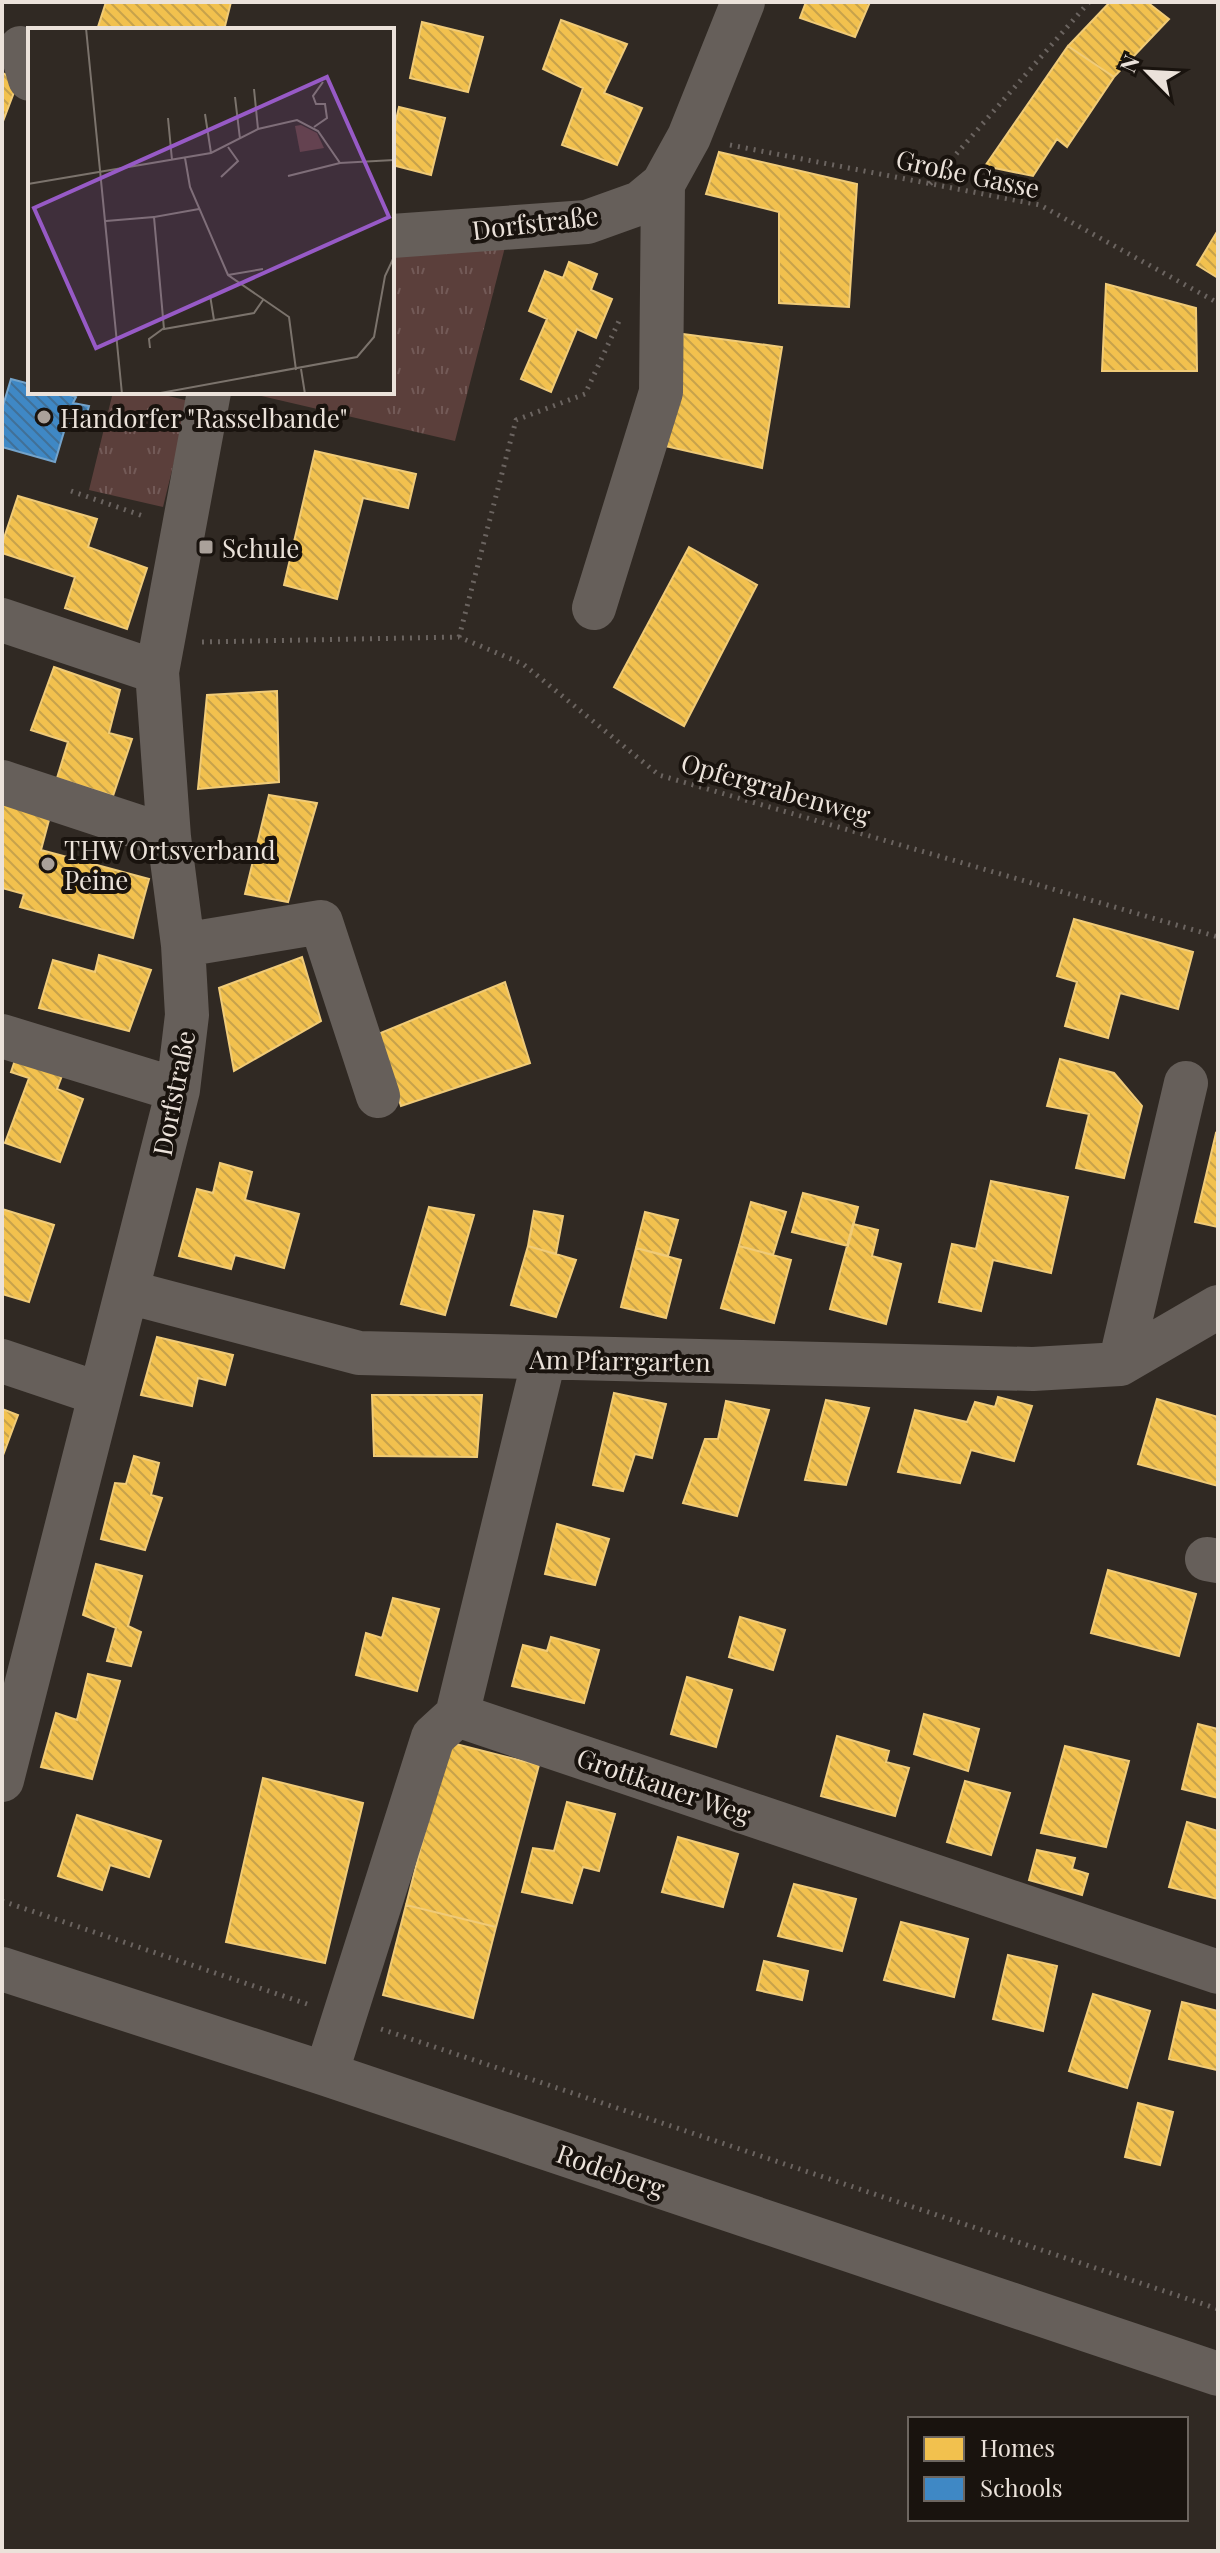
<svg xmlns="http://www.w3.org/2000/svg" width="1220" height="2553" font-family="'Playfair Display',serif">
<style>
.park{fill:url(#park-tufts)}
.homes{fill:url(#homes-back-hatch);stroke:#f0cb78;stroke-width:2}
.schools{fill:url(#schools-back-hatch);stroke:#73a3cb;stroke-width:2}
.lines{fill:none;stroke-linecap:round;stroke-linejoin:round}
.path{stroke:#6b6460;stroke-width:5;stroke-dasharray:2 6;stroke-linecap:butt}
.minor{stroke:#665f5a;stroke-width:44}
.poi-dot{fill:#aaa19a;stroke:#19130e;stroke-width:3}
.labels{text-anchor:middle;dominant-baseline:central;stroke-width:8;stroke-linejoin:round;paint-order:stroke}
.street-label{font-size:26px;fill:#ebe2da;stroke:#19130e}
.poi-label{font-size:26px;fill:#ebe2da;stroke:#19130e;text-anchor:start}
.inset-road{fill:none;stroke:#7b736c;stroke-width:2}
.view{fill:#975ac6;fill-opacity:0.15;stroke:#975ac6;stroke-width:4}
.inset-edge{fill:none;stroke:#ebe2da;stroke-width:4}
</style>
<defs>
<pattern id="park-tufts" width="24" height="20" patternUnits="userSpaceOnUse" patternTransform="scale(2)"><rect width="24" height="20" fill="#5b3f3b"/><path d="M3 7l-1-3M5 7V3M7 7l1-3M15 17l-1-3M17 17v-4M19 17l1-3" fill="none" stroke="#735a57"/></pattern>
<pattern id="homes-back-hatch" width="6" height="6" patternUnits="userSpaceOnUse" patternTransform="scale(2)"><rect width="6" height="6" fill="#f2c14e"/><path d="M-1 5l2 2M0 0l6 6M5-1l2 2" fill="none" stroke="#c7a24b"/></pattern>
<pattern id="schools-back-hatch" width="6" height="6" patternUnits="userSpaceOnUse" patternTransform="scale(2)"><rect width="6" height="6" fill="#3f88c5"/><path d="M-1 5l2 2M0 0l6 6M5-1l2 2" fill="none" stroke="#417097"/></pattern>
</defs>
<rect width="100%" height="100%" fill="#302923"/>
<path class="park" d="M505,247L455,441L249,393L392,392V251Z
M113,392H152L189,401L163,507L89,490Z"/>
<path class="homes" d="M106,2H231L224,30H97Z
M806,2H870L855,37L800,18Z
M1110,2H1147L1169,19L1114,77L1068,46Z
M561,20L627,44L604,93L642,108L617,165L562,145L583,88L543,69Z
M422,22L483,37L468,92L410,78Z
M1068,46L1114,77L1067,147L1057,139L1033,176L985,166Z
M2,73L19,79L2,124Z
M399,107L445,118L431,175L392,165V137Z
M719,152L857,184L849,307L779,303V212L706,194Z
M1218,230V278L1197,265Z
M569,262L597,274L591,290L612,299L596,338L577,329L551,392L521,379L547,319L529,311L545,271L563,278Z
M1106,284L1196,308L1197,371H1102Z
M683,334L782,347L762,468L665,446Z
M315,451L416,474L408,508L363,498L337,599L284,585Z
M18,496L97,519L88,547L147,568L127,629L65,608L75,577L2,553V544Z
M689,547L757,585L684,726L614,687Z
M54,667L120,690L109,733L132,739L113,796L57,778L68,742L31,730Z
M277,691L279,782L198,789L207,695Z
M2,792L53,805L41,850L149,879L133,938L20,907L24,894L2,888Z
M269,795L317,803L288,902L245,894Z
M1074,919L1193,952L1178,1009L1120,993L1108,1038L1065,1026L1077,982L1057,976Z
M99,955L151,970L129,1031L39,1008L53,960L95,972Z
M302,957L321,1021L234,1071L219,988Z
M505,982L530,1063L401,1106L378,1034Z
M19,1048L66,1065L57,1089L83,1099L60,1162L5,1143L29,1078L11,1072Z
M1060,1059L1114,1073L1142,1106L1124,1178L1076,1168L1089,1114L1047,1106Z
M1216,1133L1218,1134V1227L1195,1222Z
M220,1163L252,1172L245,1200L299,1214L284,1268L235,1255L231,1269L179,1256L197,1189L213,1193Z
M991,1181L1068,1197L1051,1273L993,1260L981,1311L939,1302L952,1244L976,1249Z
M803,1193L858,1207L848,1246L792,1232Z
M751,1202L786,1212L773,1255L739,1246Z
M429,1207L474,1215L445,1315L401,1304Z
M2,1209L54,1225L29,1302L2,1294Z
M534,1211L563,1216L556,1254L528,1246Z
M645,1212L678,1220L668,1256L636,1248Z
M853,1224L878,1230L872,1256L901,1264L886,1324L830,1309Z
M528,1246L576,1260L556,1317L511,1305Z
M739,1246L791,1260L774,1323L721,1308Z
M636,1248L681,1260L666,1318L621,1307Z
M157,1337L233,1355L225,1385L198,1378L192,1406L141,1395Z
M614,1393L666,1404L652,1458L635,1454L623,1491L593,1485Z
M372,1395H482L477,1457L374,1456Z
M998,1397L1032,1406L1014,1461L971,1450L960,1483L898,1472L915,1410L967,1422L975,1402L995,1407Z
M1157,1399L1218,1417V1486L1138,1464Z
M826,1400L869,1408L846,1485L805,1480Z
M726,1401L769,1410L737,1516L683,1503L705,1439H718Z
M2,1409L18,1415L2,1458Z
M134,1456L159,1463L151,1495L162,1498L145,1550L101,1539L115,1483L126,1484Z
M557,1524L609,1539L595,1585L545,1574Z
M96,1564L142,1576L128,1626L141,1632L131,1666L107,1661L116,1628L83,1615Z
M1108,1570L1196,1594L1179,1656L1091,1633Z
M393,1598L439,1609L417,1691L356,1675L366,1633L382,1638Z
M740,1617L785,1630L773,1670L729,1657Z
M551,1637L599,1650L584,1703L512,1686L523,1645L547,1651Z
M88,1674L120,1681L92,1779L41,1767L56,1713L77,1720Z
M687,1677L732,1690L716,1747L671,1734Z
M924,1714L979,1729L968,1771L914,1754Z
M1198,1724L1218,1729V1798L1182,1789Z
M837,1736L889,1751L886,1762L909,1768L895,1816L821,1796Z
M448,1742L539,1765L496,1927L406,1905Z
M1065,1746L1129,1761L1106,1847L1041,1833Z
M263,1778L363,1803L325,1963L226,1942Z
M965,1781L1010,1793L991,1855L947,1842Z
M567,1802L615,1814L599,1871L583,1867L572,1903L522,1892L533,1848L554,1851Z
M77,1815L161,1841L149,1877L110,1865L102,1890L58,1876Z
M1187,1822L1218,1831V1899L1169,1887Z
M678,1837L738,1854L723,1907L662,1892Z
M1037,1850L1075,1858L1072,1869L1088,1874L1082,1895L1029,1880Z
M794,1884L856,1899L842,1951L778,1936Z
M406,1905L496,1927L473,2018L383,1995Z
M901,1922L968,1939L954,1997L884,1980Z
M1008,1955L1057,1966L1043,2031L993,2019Z
M764,1961L808,1971L802,2000L757,1990Z
M1093,1994L1150,2011L1127,2088L1069,2071Z
M1182,2002L1218,2011L1217,2070L1169,2059Z
M1138,2103L1173,2112L1160,2165L1125,2157Z"/>
<path class="schools" d="M11,379L30,384V392H59L76,397L73,403L89,406L83,428L66,425L55,462L2,447V409Z"/>
<g class="lines">
<path class="path" d="M730,145L1040,205L1218,303
M930,184L1089,2
M71,491L146,517
M459,637L516,420L585,394L619,321
M202,642L459,637L523,664L659,775L1218,937
M2,1901L307,2004
M381,2029L1218,2309"/>
<path class="minor" d="M21,48L30,79
M392,236L587,222L640,203L663,184L689,137L743,2
M594,608L661,392L663,184
M2,620L157,672
M2,782L169,837
M183,945L321,922L378,1096
M2,1036L178,1090
M128,1292L359,1353L1033,1369L1120,1364L1218,1307
M544,1359L457,1715L1218,1972
M2,1361L100,1394
M1120,1364L1186,1083
M1207,1559L1218,1561
M2,1780L178,1090L187,1015L183,945L169,837L157,672L209,392
M2,1969L326,2074L1218,2374
M326,2074L433,1737L457,1715"/>
</g>
<g class="poi-dot">
<circle cx="44" cy="417" r="8"/>
<rect x="198" y="539" width="16" height="16" rx="4"/>
<circle cx="48" cy="864" r="8"/>
</g>
<g class="labels">
<g class="street-label">
<text transform="translate(968 173) rotate(12)">Große Gasse</text>
<text transform="translate(535 222) rotate(-7)">Dorfstraße</text>
<text transform="translate(776 788) rotate(16)">Opfergrabenweg</text>
<text transform="translate(173 1093) rotate(-79)">Dorfstraße</text>
<text transform="translate(620 1360) rotate(1)">Am Pfarrgarten</text>
<text transform="translate(664 1785) rotate(19)">Grottkauer Weg</text>
<text transform="translate(611 2170) rotate(19)">Rodeberg</text>
</g>
<g class="poi-label">
<text x="60" y="417">Handorfer "Rasselbande"</text>
<text x="222" y="547">Schule</text>
<text x="64" y="849">THW Ortsverband<tspan x="64" dy="30">Peine</tspan></text>
</g>
</g>
<g transform="translate(28 28)">
<rect width="366" height="366" fill="#302923"/>
<path d="M273,97L289,105L296,120L272,124L267,98Z" fill="#5b3f3b"/>
<path class="inset-road" d="M58,0L94,366M226,61L230,101M207,69L212,111M177,86L183,125M140,90L144,132M286,99L299,90L297,76H288L285,68L295,54M157,130L162,159L200,247L261,289L268,342M260,148L312,135M193,149L210,133L200,119M0,156L183,125L230,101L269,92L290,103L312,135L366,132M171,181L126,189L136,301L226,285L235,272M78,193L126,189M200,247L235,241M182,267L186,292M122,320L121,311L136,300M273,341L277,366M127,366L329,329L346,309L357,248L366,229"/>
<path class="view" d="M299,49L361,189L68,320L6,180Z"/>
<rect width="366" height="366" class="inset-edge"/>
</g>
<rect width="1220" height="2553" fill="none" stroke="#ebe2da" stroke-width="8"/>
<rect x="908" y="2417" width="280" height="104" fill="#19130e" stroke="#6d6660" stroke-width="2"/>
<rect x="924" y="2437" width="40" height="24" fill="#f2c14e" stroke="#6d6660" stroke-width="2"/>
<text x="980" y="2457" font-size="24" fill="#ebe2da">Homes</text>
<rect x="924" y="2477" width="40" height="24" fill="#3f88c5" stroke="#6d6660" stroke-width="2"/>
<text x="980" y="2497" font-size="24" fill="#ebe2da">Schools</text>
<g transform="translate(1148 72) rotate(294)" stroke="#19130e" stroke-width="6" paint-order="stroke">
<path d="M0-6L14 30L0 20L-14 30Z" fill="#ebe2da"/>
<text y="-12" font-size="22" font-weight="bold" text-anchor="middle" fill="#ebe2da">N</text>
</g>
</svg>
